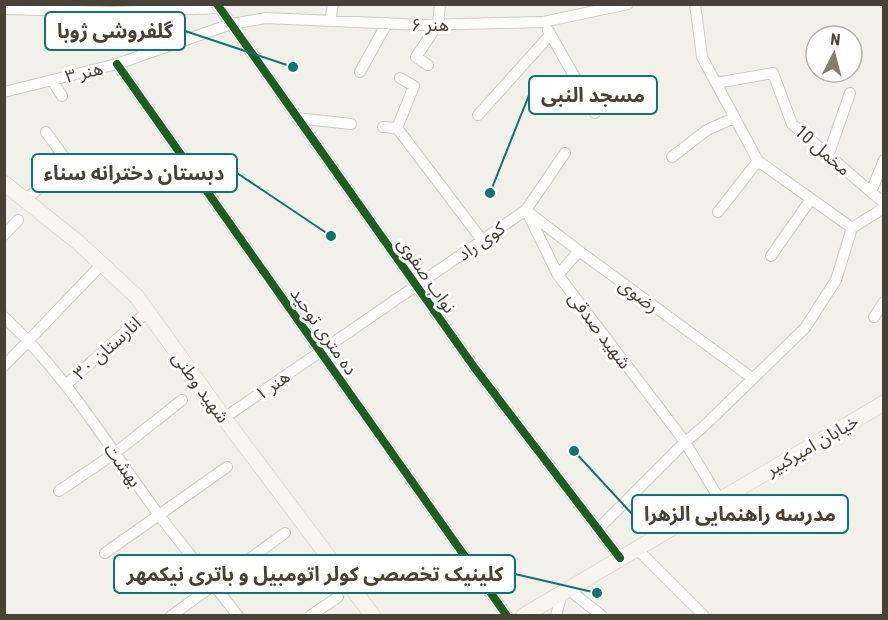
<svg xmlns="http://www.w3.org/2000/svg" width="888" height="620" font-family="'Roboto Condensed','Noto Sans Arabic',sans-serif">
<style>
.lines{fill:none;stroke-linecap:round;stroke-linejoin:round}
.street-casing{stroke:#cfcdc7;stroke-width:12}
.secondary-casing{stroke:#d1cdc0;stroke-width:16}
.street{stroke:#fdfdfc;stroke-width:10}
.secondary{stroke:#f7f5ee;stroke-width:15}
.cycleway-casing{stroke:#fff;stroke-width:11}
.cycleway{stroke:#1b5e20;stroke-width:8}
.labels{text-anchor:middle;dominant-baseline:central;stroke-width:6;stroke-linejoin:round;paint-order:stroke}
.street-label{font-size:18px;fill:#484135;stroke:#fff}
.leader{fill:none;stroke:#0f766e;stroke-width:2}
.callout-dot{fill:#0f766e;stroke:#fff;stroke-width:2}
.callout{fill:#fff;stroke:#0f766e;stroke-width:2}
.callout-label{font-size:20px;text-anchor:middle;font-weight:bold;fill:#484135}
</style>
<rect width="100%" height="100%" fill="#f1f0ea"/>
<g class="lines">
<g class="street-casing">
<path id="street" d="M217,4L474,367L620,558
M695,4L702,57L758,161L852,228
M4,9L112,12L220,8
M330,21L333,4
M548,30L595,113
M117,64L507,616
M428,65L416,57L438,24L440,4
M360,72L387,23
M400,78L414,86L397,128L482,240
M52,80L62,96
M716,83L773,73L792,124L884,203
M4,92L117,64L231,24L266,18L423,25L543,22L628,4
M478,115L550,35
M297,118L351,124
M383,127L397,128
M828,156L850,93
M672,157L707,130L734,118
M871,192L884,160
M26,199L69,164L46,132
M526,210L558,275L685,442L720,500
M528,212L579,251L752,378
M718,212L758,161
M4,235L18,220
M771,256L811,199
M558,275L579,251
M4,317C66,374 109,448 159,515C185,549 212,582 238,616
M874,317L884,302
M4,366L102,264
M66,385L147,312
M224,418L526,210L565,153
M59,491L115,453L182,400
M597,530L685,442L702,428L805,328L836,280L852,228L884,208
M637,549L704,616
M105,553L227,467
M568,589L602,616
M171,616L285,533
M310,616L338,597
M556,616L562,593"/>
</g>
<g class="secondary-casing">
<path id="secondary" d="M4,183L80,244L137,297L224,418L373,616
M523,616L884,403"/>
</g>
<use href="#street" class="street"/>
<use href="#secondary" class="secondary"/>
<g class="cycleway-casing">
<path id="cycleway" d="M217,4L474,367L620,558
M117,64L507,616"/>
</g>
<use href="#cycleway" class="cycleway"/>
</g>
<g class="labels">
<g class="street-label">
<text x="430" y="24">هنر ۶</text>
<text transform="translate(84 72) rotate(-14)">هنر ۳</text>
<text transform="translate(823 150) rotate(41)">مخمل 10</text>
<text transform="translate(481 241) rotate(-35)">کوی راد</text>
<text transform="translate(427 275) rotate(55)">نواب صفوی</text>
<text transform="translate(639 295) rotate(36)">رضوی</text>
<text transform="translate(600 330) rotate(53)">شهید صدقی</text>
<text transform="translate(324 331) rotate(55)">ده متری توحید</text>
<text transform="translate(107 348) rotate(-42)">انارستان ۳۰</text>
<text transform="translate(272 385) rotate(-35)">هنر ۱</text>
<text transform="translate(201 387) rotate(54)">شهید وطنی</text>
<text transform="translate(812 445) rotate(-30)">خیابان امیرکبیر</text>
<text transform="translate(123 465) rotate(54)">بهشت</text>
</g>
</g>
<path class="leader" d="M293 67L185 31M490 193L529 95M331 236L237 173M574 451L632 514M597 593L515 574"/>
<g class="callout-dot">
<circle cx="293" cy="67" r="6"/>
<circle cx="490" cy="193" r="6"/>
<circle cx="331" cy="236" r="6"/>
<circle cx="574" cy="451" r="6"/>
<circle cx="597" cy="593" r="6"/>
</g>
<g class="callout">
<rect x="45" y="12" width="140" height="38" rx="6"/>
<rect x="529" y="76" width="128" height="38" rx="6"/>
<rect x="32" y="154" width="205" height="38" rx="6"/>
<rect x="632" y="495" width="216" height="38" rx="6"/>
<rect x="114" y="555" width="401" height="38" rx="6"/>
</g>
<g class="callout-label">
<text x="115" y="38">گلفروشی ژوبا</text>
<text x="593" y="102">مسجد النبی</text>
<text x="134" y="180">دبستان دخترانه سناء</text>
<text x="740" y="521">مدرسه راهنمایی الزهرا</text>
<text x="315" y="581">کلینیک تخصصی کولر اتومبیل و باتری نیکمهر</text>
</g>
<rect width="888" height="620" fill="none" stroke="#484135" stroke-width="12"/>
<g transform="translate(834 54) rotate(6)"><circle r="28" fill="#ffffff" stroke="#b6b3ae" stroke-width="1.5"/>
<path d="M0-4.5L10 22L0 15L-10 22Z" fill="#837e74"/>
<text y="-9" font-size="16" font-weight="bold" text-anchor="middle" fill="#484135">N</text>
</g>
</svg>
